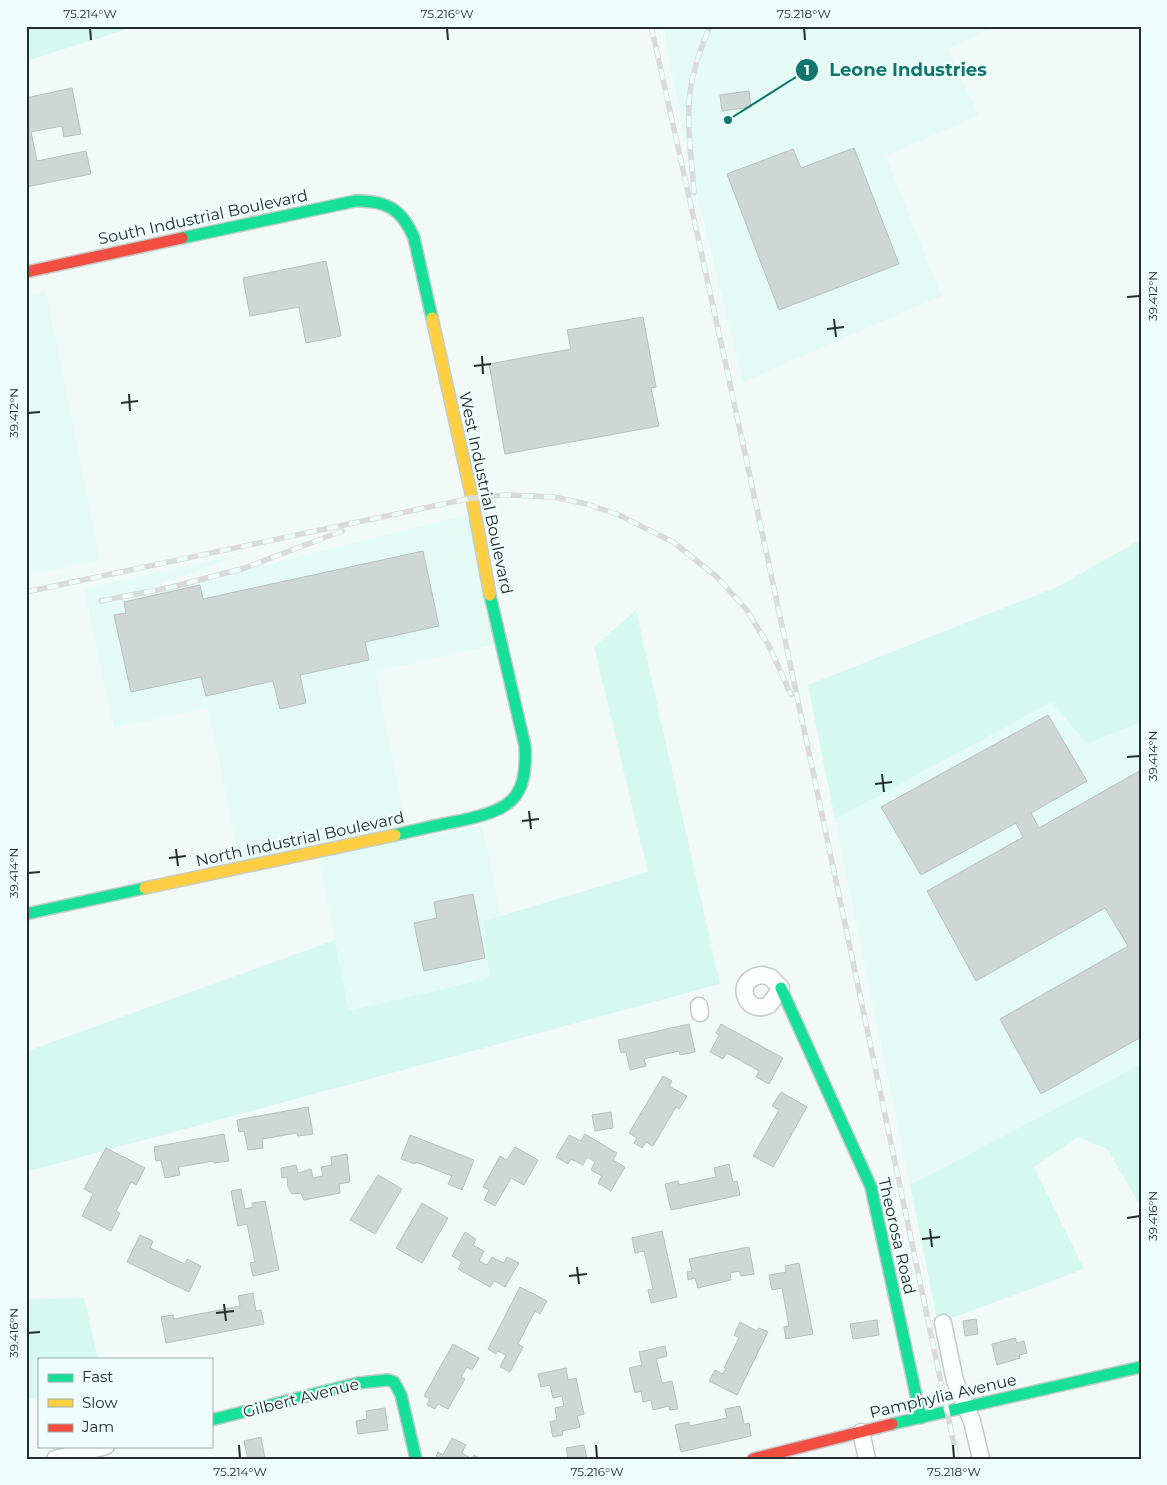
<svg xmlns="http://www.w3.org/2000/svg" width="1167" height="1485" font-family="Montserrat,sans-serif">
<style>
.built{fill:#e3faf5}
.green{fill:#d5f8f0}
.building{fill:#cfd7d5;stroke:#b8c0be}
.lines{fill:none;stroke-linecap:round;stroke-linejoin:round}
.street-casing{stroke:#c3cbc9;stroke-width:19}
.fast-casing{stroke:#c3cbc9;stroke-width:14}
.slow-casing{stroke:#c3cbc9;stroke-width:14}
.jam-casing{stroke:#c3cbc9;stroke-width:14}
.street{stroke:#fdfefe;stroke-width:16}
.fast{stroke:#16e098;stroke-width:11}
.slow{stroke:#ffcf43;stroke-width:11}
.jam{stroke:#f24e42;stroke-width:11}
.rail-casing{stroke:#d8dbda;stroke-width:5.5}
.rail{stroke:#eefefa;stroke-width:4;stroke-dasharray:11;stroke-linecap:butt}
.ticks{fill:none;stroke:#242d2b;stroke-width:2}
.labels{text-anchor:middle;dominant-baseline:central;stroke-width:4.5;stroke-linejoin:round;paint-order:stroke}
.street-label{font-size:16px;fill:#242d2b;stroke:#eefefa}
.leader{fill:none;stroke:#0f766e;stroke-width:2}
.callout-dot{fill:#0f766e;stroke:#eefefa;stroke-width:2}
.mark-label{font-size:15px;text-anchor:middle;font-weight:bold;fill:#fff}
.callout-label{font-size:18px;text-anchor:middle;font-weight:bold;fill:#0f766e;stroke:#eefefa;stroke-width:4.5;stroke-linejoin:round;paint-order:stroke}
.neatline{fill:none;stroke:#242d2b;stroke-width:2}
.ticks-label{font-size:12px;text-anchor:middle;fill:#242d2b}
</style>
<rect width="100%" height="100%" fill="#f2faf8"/>
<path class="built" d="M663,26H998L947,49L979,115L886,156L941,296L743,382L688,157Z
M46,292L100,560L26,576V296Z
M474,513L502,643L375,672L409,840L482,825L501,916L484,921L489,978L349,1011L319,858L242,872L208,708L114,728L84,589L248,552L105,605Z
M1052,702L1087,743L1141,722V1064L910,1185L835,819Z"/>
<path class="green" d="M26,26H137L26,61Z
M1141,539V722L1087,744L1052,702L835,819L808,685L1057,587Z
M636,610L720,984L26,1172V1055L33,1049L335,940L349,1011L489,978L484,921L648,872L594,647Z
M1141,1064V1207L1107,1149L1078,1137L1034,1167L1084,1269L938,1323L910,1185Z
M84,1298L98,1359H39V1397L26,1400V1299Z"/>
<path class="building" d="M72,88L81,134L64,137L62,126L31,132L37,161L86,151L91,174L26,187V98Z
M749,91L751,107L722,111L720,95Z
M854,148L899,264L779,310L727,174L793,149L801,168Z
M326,261L341,336L306,343L299,307L250,316L243,278Z
M643,317L656,387L651,388L659,426L505,454L489,364L571,349L567,330Z
M423,551L439,626L365,642L369,660L300,675L306,703L280,709L273,681L206,696L201,677L131,692L114,615L126,613L124,602L200,585L203,599Z
M1048,715L1087,781L1031,813L1039,828L1141,770V1037L1041,1094L1000,1019L1128,946L1105,908L976,981L927,891L1023,837L1016,823L921,875L881,807Z
M473,894L485,958L424,971L414,923L437,918L434,902Z
M689,1024L695,1052L680,1055L679,1051L644,1059L646,1066L630,1070L626,1052L621,1053L618,1040Z
M721,1024L783,1058L769,1084L756,1077L759,1071L727,1053L723,1059L710,1052L719,1035L716,1033Z
M663,1076L672,1081L669,1086L687,1096L679,1109L676,1107L653,1146L646,1142L642,1148L634,1143L637,1138L629,1133Z
M781,1092L807,1107L773,1167L753,1156L779,1110L772,1106Z
M308,1107L313,1134L298,1136L297,1133L262,1139L263,1148L248,1150L244,1131L239,1132L237,1120Z
M611,1112L613,1128L595,1131L592,1115Z
M224,1134L229,1161L214,1163V1161L178,1167L180,1175L165,1178L161,1160L156,1161L154,1147Z
M585,1134L617,1153L613,1160L625,1167L611,1191L598,1183L602,1176L591,1170L595,1162L587,1157L583,1165L571,1159L568,1164L556,1157L569,1135L581,1141Z
M410,1135L474,1160L462,1190L448,1184L452,1176L416,1162L415,1164L401,1159Z
M515,1147L538,1160L524,1185L511,1178L495,1206L484,1200L489,1190L483,1187L500,1156L507,1160Z
M106,1148L145,1168L136,1185L131,1182L116,1211L120,1213L111,1231L82,1216L93,1194L84,1189Z
M347,1154L350,1182L339,1184L340,1193L304,1200L301,1193L292,1194L288,1187L287,1177L282,1178L281,1168L296,1165L298,1173L311,1169L313,1178L323,1176L321,1167L332,1165L331,1157Z
M729,1164L733,1182L737,1181L740,1195L671,1210L665,1184L678,1181L679,1185L716,1177L714,1168Z
M378,1175L402,1189L375,1234L350,1220Z
M241,1189L245,1209L253,1207L252,1203L265,1201L279,1270L253,1276L250,1263L255,1262L247,1224L238,1226L231,1191Z
M422,1203L448,1218L422,1263L396,1248Z
M662,1231L677,1297L651,1303L648,1290L653,1289L644,1251L635,1253L632,1238Z
M465,1232L476,1239L473,1245L484,1251L479,1261L487,1265L492,1257L504,1263L507,1257L519,1263L505,1287L494,1281L490,1287L458,1269L462,1262L452,1256Z
M140,1235L153,1241L150,1248L185,1264L187,1259L201,1266L189,1292L127,1262Z
M749,1247L754,1274L741,1276L739,1271L730,1273L731,1280L698,1288L695,1278L688,1280L687,1272L692,1271L689,1259Z
M799,1263L813,1334L786,1339L784,1327L789,1326L782,1288L772,1290L769,1275L786,1272L785,1266Z
M520,1287L547,1301L540,1314L535,1311L518,1344L523,1347L510,1372L500,1367L506,1355L498,1351L496,1354L488,1349Z
M253,1293L256,1311L261,1310L264,1324L166,1343L161,1317L173,1315L174,1319L240,1306L238,1296Z
M976,1319L978,1334L965,1336L963,1321Z
M877,1320L879,1335L853,1339L850,1324Z
M740,1322L757,1331L759,1328L768,1332L737,1395L709,1381L715,1370L723,1374L726,1368H724L739,1338L734,1335Z
M1015,1338L1017,1343L1024,1341L1027,1353L1019,1355L1020,1358L997,1365L992,1344Z
M453,1344L479,1358L472,1370L467,1367L461,1377L465,1379L448,1409L438,1404L435,1409L427,1405L430,1399L424,1396Z
M665,1346L667,1356L656,1359L662,1383L672,1381L678,1409L670,1410L669,1406L653,1410L651,1400L643,1402L641,1391L635,1393L629,1368L642,1365L639,1352Z
M566,1368L568,1380L576,1378L584,1414L577,1416L580,1427L562,1431L563,1435L553,1437L550,1422L557,1420L555,1408L564,1406L562,1396L553,1398L550,1385L541,1387L538,1374Z
M740,1406L744,1424L749,1423L751,1436L681,1452L675,1425L689,1422L690,1426L727,1418L725,1409Z
M385,1408L388,1430L358,1434L356,1421L367,1419L366,1411Z
M261,1437L265,1459H248L244,1441Z
M452,1438L466,1445L462,1453L472,1459L474,1455L481,1459H435L438,1452L443,1455Z
M584,1445L587,1459H567L568,1458L566,1448Z"/>
<g class="lines">
<g class="street-casing">
<path id="street" d="M762,975L770,977L781,988L769,1005C745,1017 732,978 762,975Z
M699,1006L700,1013
M943,1323L955,1381L972,1421L981,1459
M861,1432L867,1459
M55,1459L106,1446"/>
</g>
<g class="fast-casing">
<path id="fast" d="M182,238L355,201C386,200 402,209 414,238L432,318
M395,835C416,830 437,825 459,821C508,810 528,802 525,746L490,595
M26,914L145,888
M781,988L871,1187L921,1418
M211,1420L358,1383L388,1380L394,1382L401,1395L416,1459
M892,1424L1141,1367"/>
</g>
<g class="slow-casing">
<path id="slow" d="M432,318L472,498L490,595
M145,888L395,835"/>
</g>
<g class="jam-casing">
<path id="jam" d="M26,272L182,238
M753,1459L892,1424"/>
</g>
<use href="#street" class="street"/>
<use href="#fast" class="fast"/>
<use href="#slow" class="slow"/>
<use href="#jam" class="jam"/>
<g class="rail-casing">
<path id="rail" d="M651,26C758,502 857,981 957,1459
M694,193C692,160 686,125 690,93C693,69 701,48 710,26
M26,592L472,498L505,495L554,497L587,504L619,515L673,542L717,577L746,609L769,646L791,695
M101,601L172,587L245,568L342,531"/>
</g>
<use href="#rail" class="rail"/>
</g>
<path class="ticks" d="M90,28L91,40M447,28L448,40M804,28L805,40M1127,297L1140,296M834,319L836,337M827,329L844,327M482,356L483,374M474,366L491,364M129,394L130,411M121,403L138,401M28,413L40,412M1127,757L1140,756M882,774L884,792M875,784L892,782M529,811L531,829M522,821L539,819M176,849L178,866M169,858L186,856M28,873L40,872M1127,1218L1140,1216M930,1229L932,1247M922,1239L940,1237M577,1267L579,1284M569,1276L587,1274M224,1304L226,1321M216,1313L234,1311M28,1333L40,1332M239,1445L240,1458M596,1445L597,1458M953,1445L954,1458"/>
<g class="labels">
<g class="street-label">
<text transform="translate(203 217) rotate(-12)">South Industrial Boulevard</text>
<text transform="translate(486 493) rotate(78)">West Industrial Boulevard</text>
<text transform="translate(300 839) rotate(-12)">North Industrial Boulevard</text>
<text transform="translate(897 1236) rotate(77)">Theorosa Road</text>
<text transform="translate(943 1396) rotate(-13)">Pamphylia Avenue</text>
<text transform="translate(301 1398) rotate(-14)">Gilbert Avenue</text>
</g>
</g>
<path class="leader" d="M728 120L807 70"/>
<g class="callout-dot">
<circle cx="728" cy="120" r="5"/>
<circle cx="807" cy="70" r="12"/>
</g>
<g class="mark-label">
<text x="807" y="75">1</text>
</g>
<g class="callout-label">
<text x="908" y="76">Leone Industries</text>
</g>
<rect width="1167" height="1485" fill="none" stroke="#eefefa" stroke-width="55"/>
<rect x="38" y="1358" width="175" height="90" fill="#eefefa" stroke="#9daaa7"/>
<rect x="48" y="1374" width="25" height="8" fill="#16e098" stroke="#9daaa7"/>
<text x="82" y="1382" font-size="15" fill="#242d2b">Fast</text>
<rect x="48" y="1399" width="25" height="8" fill="#ffcf43" stroke="#9daaa7"/>
<text x="82" y="1408" font-size="15" fill="#242d2b">Slow</text>
<rect x="48" y="1424" width="25" height="8" fill="#f24e42" stroke="#9daaa7"/>
<text x="82" y="1432" font-size="15" fill="#242d2b">Jam</text>
<rect x="28" y="28" width="1112" height="1430" class="neatline"/>
<g class="ticks-label">
<text x="90" y="18">75.214°W</text>
<text x="447" y="18">75.216°W</text>
<text x="804" y="18">75.218°W</text>
<text transform="translate(1153 296) rotate(-90)" y="4">39.412°N</text>
<text transform="translate(14 413) rotate(-90)" y="4">39.412°N</text>
<text transform="translate(1153 756) rotate(-90)" y="4">39.414°N</text>
<text transform="translate(14 873) rotate(-90)" y="4">39.414°N</text>
<text transform="translate(1153 1216) rotate(-90)" y="4">39.416°N</text>
<text transform="translate(14 1333) rotate(-90)" y="4">39.416°N</text>
<text x="240" y="1476">75.214°W</text>
<text x="597" y="1476">75.216°W</text>
<text x="954" y="1476">75.218°W</text>
</g>
</svg>
